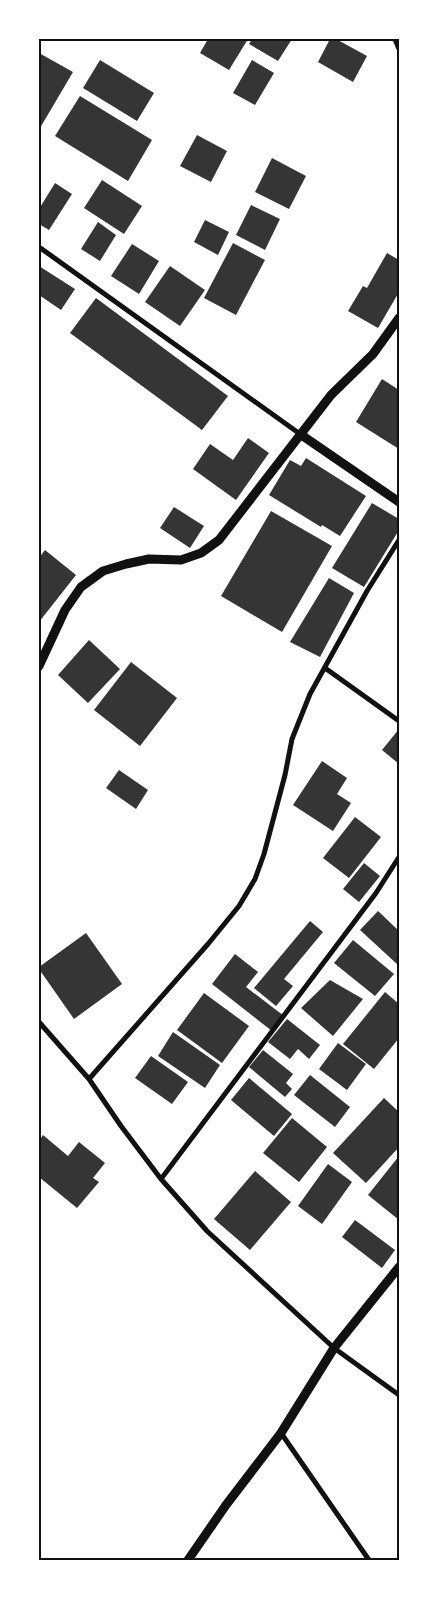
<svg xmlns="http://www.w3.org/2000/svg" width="438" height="1599" font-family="Barlow,sans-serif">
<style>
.building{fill:#353535}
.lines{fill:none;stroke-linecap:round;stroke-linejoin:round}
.minor{stroke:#111;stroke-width:5}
.tertiary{stroke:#111;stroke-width:9}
.neatline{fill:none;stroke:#111;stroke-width:2}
</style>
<rect width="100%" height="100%" fill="#fff"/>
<path class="building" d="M208,39H248L229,70L200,53Z
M252,39H292L278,61L249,44Z
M330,39H336L367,56L353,82L318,62Z
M39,53L73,72L40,128L39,127Z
M100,60L154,93L137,121L83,88Z
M252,60L274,73L255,105L233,93Z
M80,96L152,140L128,181L55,136Z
M197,135L227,151L211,182L180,166Z
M272,158L306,176L289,209L255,192Z
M102,180L142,206L124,234L84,208Z
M55,183L72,194L49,230L39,224V209Z
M251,205L280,219L265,250L236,235Z
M205,220L229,232L218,255L194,242Z
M98,222L116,235L100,261L81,249Z
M233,243L265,260L236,315L204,298Z
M132,244L159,261L139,294L111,276Z
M387,253L399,260V292L378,328L348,311L363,286L367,288Z
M39,266L75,289L61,310L39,295Z
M170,266L205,290L180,326L145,302Z
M96,298L228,396L202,430L70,333Z
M382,379L399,390V449L356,422Z
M248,438L269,453L236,500L193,469L210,444L233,460Z
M306,458L366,496L340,536L322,525L321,527L269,495L290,460L301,466Z
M372,503L399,519V530L364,587L332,568Z
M174,507L204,526L190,548L160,528Z
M271,511L332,546L282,632L221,596Z
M45,550L76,575L39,622V558Z
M329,578L354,593L320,657L290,642Z
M89,640L120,669L88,703L58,675Z
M131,662L177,698L140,746L94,710Z
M399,729V764L382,750Z
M322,761L347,778L337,794L351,803L333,831L293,805Z
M119,770L148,790L136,809L106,788Z
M355,817L381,837L349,878L323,858Z
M364,863L380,876L359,902L343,889Z
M378,911L399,931V963L398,965L360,930Z
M310,921L323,932L284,979L293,986L276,1006L254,988Z
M86,933L122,984L74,1019L39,969V967Z
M353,940L394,974L375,996L334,963Z
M235,954L258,972L246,987L284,1016L272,1031L212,984Z
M330,980L363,999L333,1036L301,1008Z
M385,992L399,1004V1038L374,1069L343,1044Z
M204,993L249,1026L222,1063L177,1030Z
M287,1019L320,1045L309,1059L298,1049L290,1059L268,1042Z
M173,1032L220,1065L205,1088L158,1056Z
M338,1043L366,1064L347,1090L319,1069Z
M263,1050L293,1074L286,1083L292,1089L285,1097L249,1067Z
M151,1056L188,1082L172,1104L135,1078Z
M310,1075L350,1107L335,1127L294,1095Z
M249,1078L292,1114L274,1136L231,1100Z
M384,1098L399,1112V1147L366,1183L333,1153Z
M292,1118L327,1147L299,1182L263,1153Z
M43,1135L68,1156L79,1142L105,1163L93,1178L99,1182L77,1208L39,1177V1141Z
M399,1156V1220L368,1195Z
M328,1164L352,1182L322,1224L298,1206Z
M255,1171L291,1202L250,1250L214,1219Z
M355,1220L395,1250L382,1268L342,1237Z"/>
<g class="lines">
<path class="minor" d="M395,39L399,49
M39,247L300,434
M325,668L399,721
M39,1022L89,1079L121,1126L161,1179L207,1231L334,1348L399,1395
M89,1079L208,944L239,906L255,879L264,854L285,775L292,739L310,694L367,591L399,540
M161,1179L376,893L399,857
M281,1433L369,1560"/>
<path class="tertiary" d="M300,434L399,502
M39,666L65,610L81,587L103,571L126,564L149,559L181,560L201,553L219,540L331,395L373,354L399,318
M188,1560L226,1505L281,1433L334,1348L399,1267"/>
</g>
<rect width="438" height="1599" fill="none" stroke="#ffffff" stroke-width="80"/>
<rect x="40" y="40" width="358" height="1519" class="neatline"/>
</svg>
